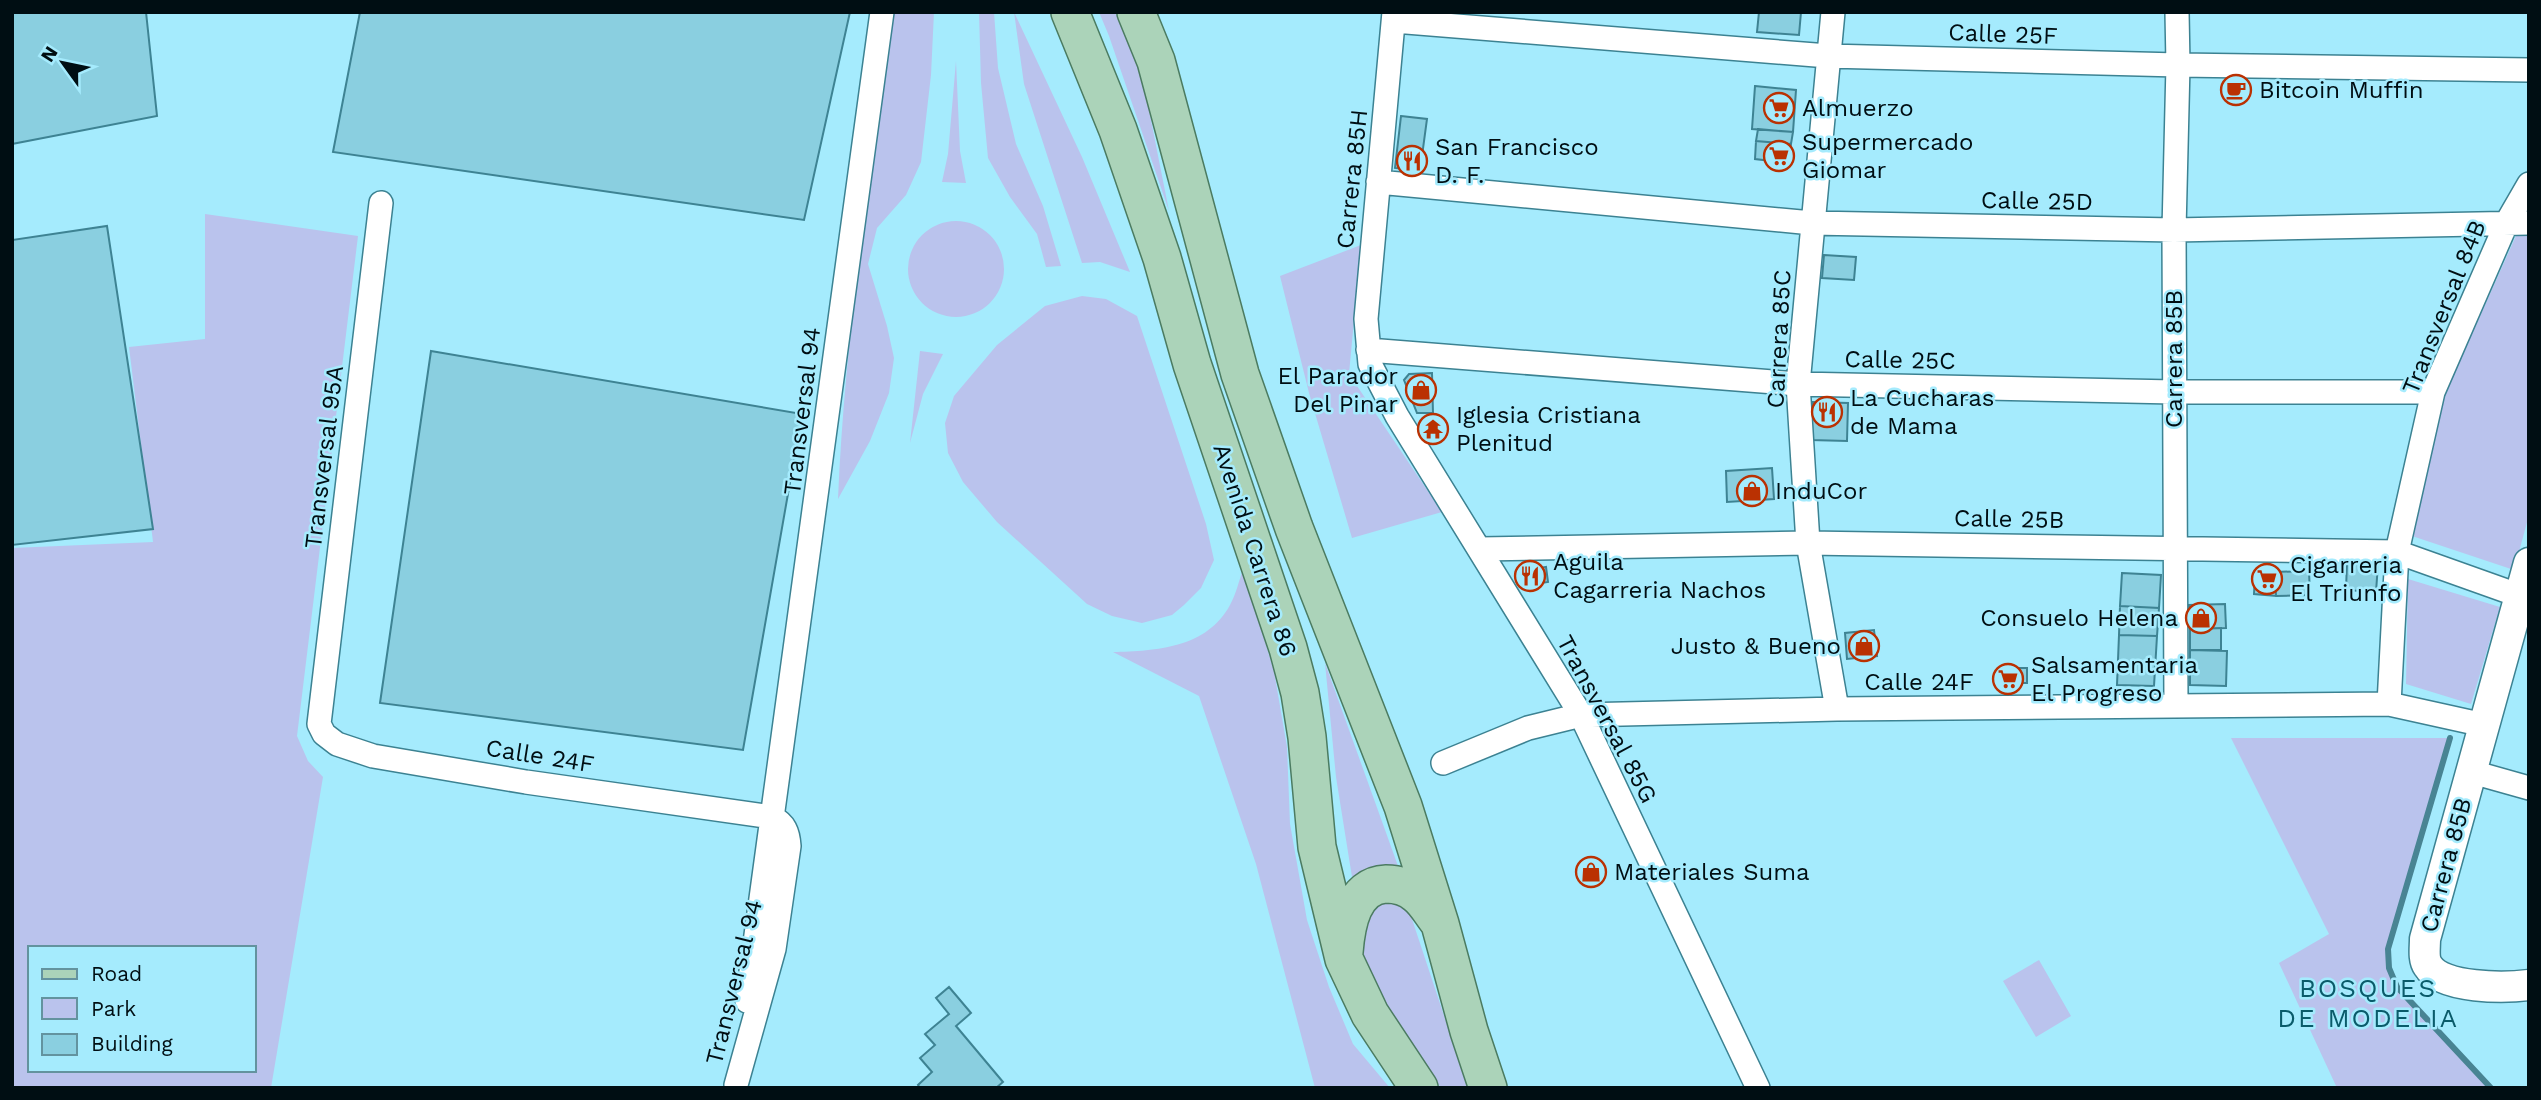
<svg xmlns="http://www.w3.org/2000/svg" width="2541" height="1100" font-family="'Work Sans',sans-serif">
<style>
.green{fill:#bac3ed;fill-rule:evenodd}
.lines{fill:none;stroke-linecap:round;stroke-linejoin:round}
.stream{stroke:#488493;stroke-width:6}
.building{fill:#8acfe0;stroke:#3e8393;stroke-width:2}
.minor-casing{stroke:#3c8292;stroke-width:26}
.tertiary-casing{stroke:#3c8292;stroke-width:33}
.primary-casing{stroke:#4b7b61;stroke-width:40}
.minor{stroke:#fff;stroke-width:23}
.tertiary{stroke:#fff;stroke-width:30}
.primary{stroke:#abd3b9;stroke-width:37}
.labels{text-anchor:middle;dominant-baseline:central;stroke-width:5;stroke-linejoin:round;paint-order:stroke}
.street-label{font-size:24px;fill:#000e13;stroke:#a5ebfd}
.poi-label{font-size:24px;fill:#000e13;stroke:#a5ebfd;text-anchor:start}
.neighbourhood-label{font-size:26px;letter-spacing:2px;fill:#0a5b6a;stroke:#a5ebfd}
</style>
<rect width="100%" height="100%" fill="#a5ebfd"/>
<path class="green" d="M893,12H934L931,75L921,162L906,195L877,228L868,264L887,326L894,358L889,393L870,441L838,499C845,336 870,174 893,12Z
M979,12H994L998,68L1016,144L1043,206L1061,266L1046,267L1037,234L1010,197L988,158L981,83Z
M1014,12L1082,157L1130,272L1100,262L1082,263L1024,84Z
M1099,12H1115L1143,80L1169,211L1109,36Z
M956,61L960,151L966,183L942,182L948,154Z
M2529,207V515L2514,570L2409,535L2440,405Z
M205,214L358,236L297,736L308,761L323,777L271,1088H12V548L153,542L129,347L205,339ZM30,948H254V1070H30Z
M908 269a48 48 0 1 1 96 0a48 48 0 1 1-96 0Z
M1361,245L1349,374L1442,512L1352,538L1309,393L1280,276Z
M1082,296L1106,299L1137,316L1206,524L1214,560L1201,588L1184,605L1172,615L1142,623L1112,616L1087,604L997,522L963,482L948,453L945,423L954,396L997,345L1045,306Z
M920,351L943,354L923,394L910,443Z
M1243,569L1274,671L1287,747L1290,824L1307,920L1329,987L1353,1044L1390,1088H1315L1256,864L1199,696L1113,652C1156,651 1207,648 1230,605C1236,594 1239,581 1243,569Z
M2408,579L2500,607L2471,704L2406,684Z
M1325,663L1398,866L1373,868L1352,877L1336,777Z
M2231,738H2450L2388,949L2389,968L2397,987L2491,1088H2337L2279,963L2329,934Z
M1373,899L1407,904L1468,1088H1441L1397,1027L1369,979L1356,947Z
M2039,960L2071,1016L2036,1037L2003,981Z"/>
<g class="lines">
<path class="stream" d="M2450,738L2388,949L2389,968L2397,987L2491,1088"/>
</g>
<path class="building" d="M12,12H146L157,116L12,144Z
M360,12H850L804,220L333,152Z
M1759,12H1801L1799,35L1757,32Z
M1755,86L1796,90L1793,132L1752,129Z
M1401,116L1427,119L1420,171L1395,168Z
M1758,129L1793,132L1791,144L1756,141Z
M1756,141L1791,144L1789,163L1755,159Z
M107,226L153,529L12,545V240Z
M1824,255L1856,257L1854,280L1822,278Z
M431,351L802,414L743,750L380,703Z
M1432,373L1433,413H1417L1404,380L1409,374Z
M1813,402L1848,403L1847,441L1811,440Z
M1772,468L1774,499L1727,502L1726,471Z
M2347,562L2378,564L2376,592L2346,590Z
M1546,567L1548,582L1523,586L1516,572Z
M2309,571L2310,595L2276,596L2275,572Z
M2275,572L2276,596L2254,594L2255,574Z
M2122,573L2161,575L2159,608L2120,606Z
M2225,604L2226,628L2190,629L2189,605Z
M2120,606L2159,608L2157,636L2119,635Z
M2221,628V650H2190V629Z
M1874,630L1877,656L1847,659L1845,633Z
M2119,635L2157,636L2154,686L2117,685Z
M2190,650L2227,651L2226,686L2190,685Z
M2000,668H2013V683H2000Z
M2013,668H2027V683H2013Z
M949,987L971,1013L956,1026L1003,1082L996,1088H920L918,1085L932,1072L920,1058L935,1045L925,1034L949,1014L936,998Z"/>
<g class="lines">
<g class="minor-casing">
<path id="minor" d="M1394,12L1366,319L1370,364L1397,416L1581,715L1758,1088
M1833,12L1798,384L1808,543L1837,709
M1394,21L1828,56L2178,65L2529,70
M1378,182L1812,223L2174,230L2529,223
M381,203L319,724L324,734L337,744L373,756L526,782L772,817C785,824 788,832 789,846L774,949L736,1085
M1368,350L1798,384L2174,392H2433
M1480,549L1808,543L2397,552L2529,599
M2389,704L2397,552L2433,392L2507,222L2529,184
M2176,706L2174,230L2178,65L2177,12
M1443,763L1528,728L1581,715L1837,709L2389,704L2484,725
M2472,772L2529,788
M747,1001L882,12"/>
</g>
<g class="tertiary-casing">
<path id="tertiary" d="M2529,563L2425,939C2425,948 2423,959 2428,966C2442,989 2505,988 2529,985"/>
</g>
<g class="primary-casing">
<path id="primary" d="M1070,12L1118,130L1162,258L1192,364L1288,648L1300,693L1307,737L1317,847L1344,959L1370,1014L1419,1088
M1136,12L1156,61L1240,374L1294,528L1403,806L1440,924L1469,1031L1488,1088
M1344,952C1346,926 1353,885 1386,884C1398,884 1408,887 1417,895C1425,901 1431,912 1438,921"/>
</g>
<use href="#minor" class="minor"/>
<use href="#tertiary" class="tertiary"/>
<use href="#primary" class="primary"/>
</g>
<defs>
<g id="cafe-ring" transform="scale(1.575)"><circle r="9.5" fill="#a5ebfd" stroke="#ba3102" stroke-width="1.5"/><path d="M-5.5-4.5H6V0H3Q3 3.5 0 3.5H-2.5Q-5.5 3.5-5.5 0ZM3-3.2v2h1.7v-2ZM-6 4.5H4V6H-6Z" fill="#ba3102"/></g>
<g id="supermarket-ring" transform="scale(1.575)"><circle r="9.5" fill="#a5ebfd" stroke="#ba3102" stroke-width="1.5"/><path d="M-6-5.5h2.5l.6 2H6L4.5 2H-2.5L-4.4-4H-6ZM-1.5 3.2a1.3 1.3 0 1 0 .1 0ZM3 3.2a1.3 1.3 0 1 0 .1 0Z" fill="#ba3102"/></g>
<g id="restaurant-ring" transform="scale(1.575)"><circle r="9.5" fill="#a5ebfd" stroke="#ba3102" stroke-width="1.5"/><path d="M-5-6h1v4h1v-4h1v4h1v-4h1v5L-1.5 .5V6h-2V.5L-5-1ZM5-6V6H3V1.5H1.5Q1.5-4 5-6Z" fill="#ba3102"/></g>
<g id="shop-ring" transform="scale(1.575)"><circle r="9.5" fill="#a5ebfd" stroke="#ba3102" stroke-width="1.5"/><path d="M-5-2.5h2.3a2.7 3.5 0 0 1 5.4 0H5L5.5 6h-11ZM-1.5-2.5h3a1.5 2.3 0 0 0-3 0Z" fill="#ba3102"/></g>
<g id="temple-ring" transform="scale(1.575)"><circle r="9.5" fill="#a5ebfd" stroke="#ba3102" stroke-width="1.5"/><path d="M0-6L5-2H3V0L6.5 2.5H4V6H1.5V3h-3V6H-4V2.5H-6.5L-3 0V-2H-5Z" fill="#ba3102"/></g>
</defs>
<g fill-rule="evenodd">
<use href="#cafe-ring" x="2236" y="90"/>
<use href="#supermarket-ring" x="1779" y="108"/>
<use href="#supermarket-ring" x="1779" y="156"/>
<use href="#restaurant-ring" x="1412" y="161"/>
<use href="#shop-ring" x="1421" y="390"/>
<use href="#restaurant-ring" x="1827" y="412"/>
<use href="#temple-ring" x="1433" y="429"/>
<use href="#shop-ring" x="1752" y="491"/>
<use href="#restaurant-ring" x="1530" y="576"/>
<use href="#supermarket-ring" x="2267" y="579"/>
<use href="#shop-ring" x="2201" y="618"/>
<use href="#shop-ring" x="1864" y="646"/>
<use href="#supermarket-ring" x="2008" y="679"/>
<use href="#shop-ring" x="1591" y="872"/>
</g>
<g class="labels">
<g class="street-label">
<text transform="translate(2003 34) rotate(2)">Calle 25F</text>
<text transform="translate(1352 179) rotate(-84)">Carrera 85H</text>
<text transform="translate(2037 201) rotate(1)">Calle 25D</text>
<text transform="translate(2444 307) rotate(-68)">Transversal 84B</text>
<text transform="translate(1779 339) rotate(-87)">Carrera 85C</text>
<text transform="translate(2174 359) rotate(-90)">Carrera 85B</text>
<text transform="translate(1900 360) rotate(1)">Calle 25C</text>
<text transform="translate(802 411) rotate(-83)">Transversal 94</text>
<text transform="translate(324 457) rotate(-83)">Transversal 95A</text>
<text transform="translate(2009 519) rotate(1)">Calle 25B</text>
<text transform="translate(1255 550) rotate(72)">Avenida Carrera 86</text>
<text x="1919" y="682">Calle 24F</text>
<text transform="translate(1607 719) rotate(62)">Transversal 85G</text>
<text transform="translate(540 756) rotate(9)">Calle 24F</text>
<text transform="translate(2446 865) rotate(-75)">Carrera 85B</text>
<text transform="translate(734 982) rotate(-76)">Transversal 94</text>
</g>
<g class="poi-label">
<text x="2259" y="90">Bitcoin Muffin</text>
<text x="1802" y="108">Almuerzo</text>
<text x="1802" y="142">Supermercado<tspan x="1802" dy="28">Giomar</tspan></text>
<text x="1435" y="147">San Francisco<tspan x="1435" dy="28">D. F.</tspan></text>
<text x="1398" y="376" text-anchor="end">El Parador<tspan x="1398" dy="28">Del Pinar</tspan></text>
<text x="1850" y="398">La Cucharas<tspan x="1850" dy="28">de Mama</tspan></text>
<text x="1456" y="415">Iglesia Cristiana<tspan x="1456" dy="28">Plenitud</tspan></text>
<text x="1775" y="491">InduCor</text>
<text x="1553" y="562">Aguila<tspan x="1553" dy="28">Cagarreria Nachos</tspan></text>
<text x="2290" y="565">Cigarreria<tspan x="2290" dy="28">El Triunfo</tspan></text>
<text x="2178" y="618" text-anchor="end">Consuelo Helena</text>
<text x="1841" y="646" text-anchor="end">Justo &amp; Bueno</text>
<text x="2031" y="665">Salsamentaria<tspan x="2031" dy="28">El Progreso</tspan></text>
<text x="1614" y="872">Materiales Suma</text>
</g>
<g class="neighbourhood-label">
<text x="2368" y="988">BOSQUES<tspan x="2368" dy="30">DE MODELIA</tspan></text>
</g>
</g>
<rect width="2541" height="1100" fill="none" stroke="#000e13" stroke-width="28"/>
<rect x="28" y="946" width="228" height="126" fill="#a5ebfd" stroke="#63939f" stroke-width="2"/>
<rect x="42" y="969" width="35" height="10" fill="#abd3b9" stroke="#63939f" stroke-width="2"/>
<text x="91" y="981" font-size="21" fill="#000e13">Road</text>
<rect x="42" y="998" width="35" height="21" fill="#bac3ed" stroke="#63939f" stroke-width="2"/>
<text x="91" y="1016" font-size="21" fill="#000e13">Park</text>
<rect x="42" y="1034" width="35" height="21" fill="#8acfe0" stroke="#63939f" stroke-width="2"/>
<text x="91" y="1051" font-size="21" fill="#000e13">Building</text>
<g transform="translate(63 63) rotate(303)" stroke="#a5ebfd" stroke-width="5" paint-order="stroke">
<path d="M0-5L12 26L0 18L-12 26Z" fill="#000e13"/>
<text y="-10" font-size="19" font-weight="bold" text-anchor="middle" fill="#000e13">N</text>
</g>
</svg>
